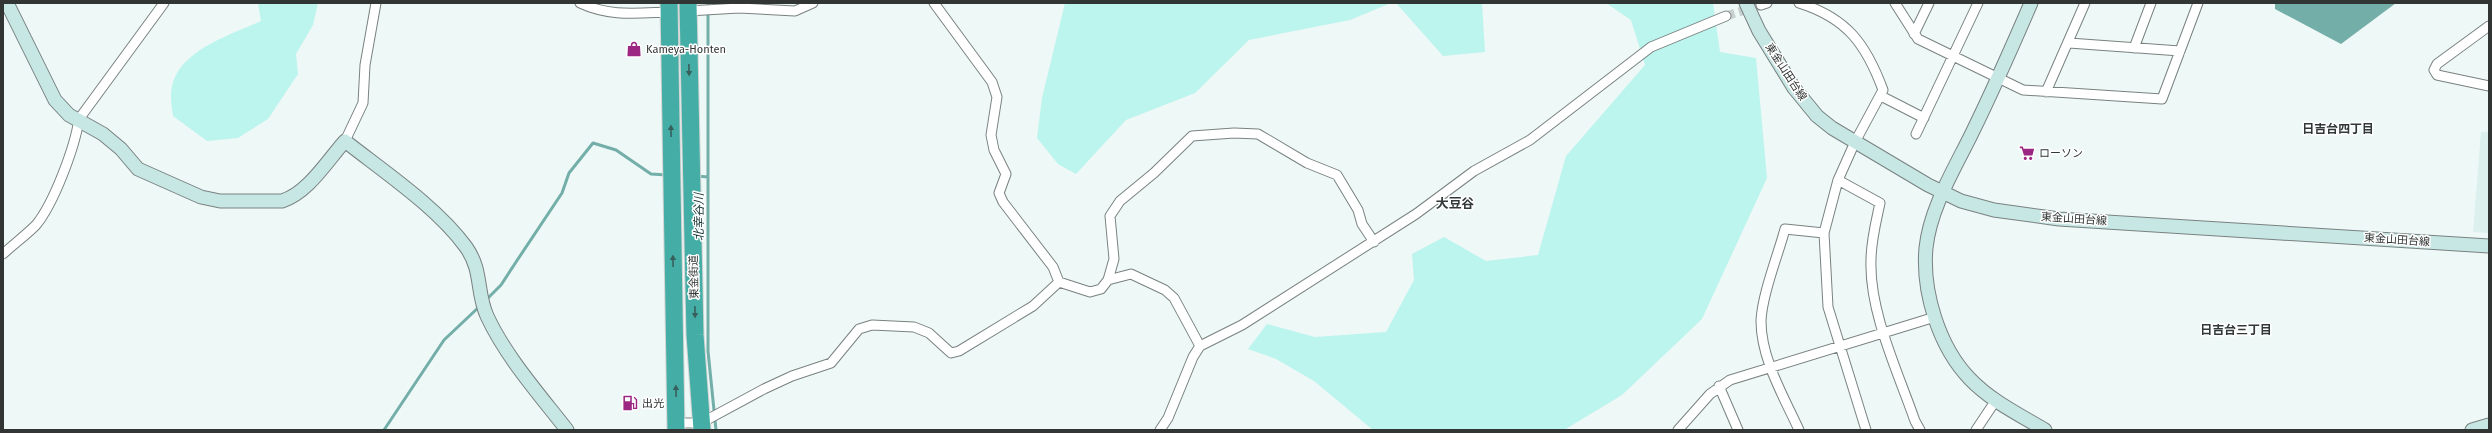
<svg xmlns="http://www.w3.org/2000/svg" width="2492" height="433" font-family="'Fira Sans','Noto Sans JP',sans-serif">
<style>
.built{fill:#dcf0ed}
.green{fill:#bcf4ee}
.water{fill:#73aea9}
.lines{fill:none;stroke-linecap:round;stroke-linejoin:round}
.stream{stroke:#73aea9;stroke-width:3}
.street-tunnel{stroke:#c8d1d0;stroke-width:9;stroke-dasharray:9 4.5;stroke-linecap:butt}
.street-casing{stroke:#798281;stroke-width:11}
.secondary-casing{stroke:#798281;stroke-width:15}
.highway-casing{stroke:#d2d3d2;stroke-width:19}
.street{stroke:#fff;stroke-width:9}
.secondary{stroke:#c7e7e4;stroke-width:13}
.highway{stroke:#44aea6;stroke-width:17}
.oneway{fill:#385f5c}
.labels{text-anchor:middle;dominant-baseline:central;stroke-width:3;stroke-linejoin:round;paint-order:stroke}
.poi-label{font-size:11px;fill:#313534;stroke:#fff;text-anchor:start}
.street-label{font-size:11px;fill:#313534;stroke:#fff}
.neighbourhood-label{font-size:12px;font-weight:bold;fill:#313938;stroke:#fff}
.water-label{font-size:12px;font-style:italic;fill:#173533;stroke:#fff}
.quarter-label{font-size:13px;font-weight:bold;fill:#313938;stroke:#fff}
</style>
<rect width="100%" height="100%" fill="#eef8f7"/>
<path class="built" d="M2481,132H2489V233L2473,232Z"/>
<path class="green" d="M258,3H318L313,25L296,54L298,74L268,119L238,138L207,141L173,116C171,103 169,89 175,77C189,47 233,34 261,21Z
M1065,3H1391L1350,20L1249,40L1195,93L1126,120L1076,174L1058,164L1037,138L1042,98Z
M1396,3H1482L1485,52L1443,56Z
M1606,3H1713L1720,52L1756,58L1767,178L1702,319L1622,395L1564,430H1373L1314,381L1276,359L1248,349L1267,324L1315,337L1386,332L1414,280L1412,254L1444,237L1486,261L1538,255L1566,156L1645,65L1631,20Z"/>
<path class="water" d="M2275,3H2396L2341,44L2275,9Z"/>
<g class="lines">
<path class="stream" d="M708,3V351L716,430
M696,176L708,177
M486,300L501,285L516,262L562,193L569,173L593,143L616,150L651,174L667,175
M384,430L444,340L480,306"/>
<path class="street-tunnel" d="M1726,16L1761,5"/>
<g class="street-casing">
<path id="street" d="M580,3C610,17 637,13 669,12
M934,3L992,82L997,97L991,135L994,150L1006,174L999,193L1003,202L1053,267L1059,282
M1799,3C1847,18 1866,44 1883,90L1855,142L1838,180L1824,233L1828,307L1866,430
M1895,3L1918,39L2023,90L2162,99L2198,3
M1761,5L1767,3
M688,11L739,8L795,11L813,3
M2489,26L2437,64L2434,70L2437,75L2489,86
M1914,34L1929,3
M2069,43L2180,51
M2134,48L2151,3
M2046,92L2085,3
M1881,96L1924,118
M1916,134L1978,3
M345,141L363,103L365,65L376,3
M1838,180L1880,203C1876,222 1871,241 1871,260C1869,312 1898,372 1915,421L1920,430
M3,254C14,244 26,235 36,225C54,203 75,147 79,119L164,3
M1108,280L1131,274L1165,290L1174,298L1200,346
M1059,282L1090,292L1101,289L1108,280L1114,259L1110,216L1120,201L1154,173L1192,136L1234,133L1258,134L1307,163L1337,175L1358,210L1362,224L1374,242
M1719,386L1738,430
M676,423H701L764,389L792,376L831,363L859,329L872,325L914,327L929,333L951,353L959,351L1033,306L1059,282
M1160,430L1168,418L1193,357L1200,346L1242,325L1416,214L1474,171L1530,140L1651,47L1726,16
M1678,430L1710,394L1730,380L1935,317
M1799,430C1784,397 1761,359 1761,321C1762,295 1778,255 1785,229L1824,233
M1976,430L1996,400"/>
</g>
<g class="secondary-casing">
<path id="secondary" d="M7,3L55,100L69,115L103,134L121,149L138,169L201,197L220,201H282C308,193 327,161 345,141C383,171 437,207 466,247C483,271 476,292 487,316C506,357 539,394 567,430
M1746,3L1759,31L1794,88L1817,116L1832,128L1928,185L1961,201L1994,210L2059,219L2489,246
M2031,3C2012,47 1993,90 1972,133C1955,168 1930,208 1926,248C1922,292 1939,347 1970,379C1991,401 2020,415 2045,430
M2472,430L2489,425"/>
</g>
<g class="highway-casing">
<path id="highway" d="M669,3L676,430
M688,3L695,335L702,430"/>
</g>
<use href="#street" class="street"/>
<use href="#secondary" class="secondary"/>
<use href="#highway" class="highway"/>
</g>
<defs><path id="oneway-solid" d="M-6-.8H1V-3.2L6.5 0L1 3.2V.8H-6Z"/></defs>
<g class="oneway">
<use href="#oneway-solid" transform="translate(689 70) rotate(89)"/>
<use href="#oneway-solid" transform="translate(671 131) rotate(-91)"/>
<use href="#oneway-solid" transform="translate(673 261) rotate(-91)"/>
<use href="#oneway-solid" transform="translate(695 312) rotate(89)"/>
<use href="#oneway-solid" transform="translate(676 391) rotate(-91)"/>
</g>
<defs>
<g id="shop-bare" transform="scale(1.2)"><path d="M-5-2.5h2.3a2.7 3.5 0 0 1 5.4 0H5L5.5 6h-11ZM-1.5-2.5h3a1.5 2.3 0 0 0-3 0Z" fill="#9b2782" stroke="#fff" stroke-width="2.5" paint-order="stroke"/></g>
<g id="supermarket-bare" transform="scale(1.2)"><path d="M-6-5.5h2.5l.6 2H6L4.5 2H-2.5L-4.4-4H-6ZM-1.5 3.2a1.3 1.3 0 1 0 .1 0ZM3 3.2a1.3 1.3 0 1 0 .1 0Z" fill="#9b2782" stroke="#fff" stroke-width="2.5" paint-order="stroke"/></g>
<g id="fuel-bare" transform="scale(1.2)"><path d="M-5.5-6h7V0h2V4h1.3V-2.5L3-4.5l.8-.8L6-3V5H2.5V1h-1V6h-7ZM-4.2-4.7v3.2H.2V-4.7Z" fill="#9b2782" stroke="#fff" stroke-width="2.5" paint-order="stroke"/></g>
</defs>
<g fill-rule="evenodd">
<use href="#shop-bare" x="634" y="49"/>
<use href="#supermarket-bare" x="2027" y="153"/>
<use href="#fuel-bare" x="630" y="403"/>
</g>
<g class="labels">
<g class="poi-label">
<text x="646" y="49">Kameya-Honten</text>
<text x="2039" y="153">ローソン</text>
<text x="642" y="403">出光</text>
</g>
<g class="street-label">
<text transform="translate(1786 72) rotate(57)">東金山田台線</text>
<text transform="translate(2074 219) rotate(4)">東金山田台線</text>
<text transform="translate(2397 240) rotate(4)">東金山田台線</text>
<text transform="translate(694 277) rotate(-91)">東金街道</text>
</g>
<g class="neighbourhood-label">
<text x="2338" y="129">日吉台四丁目</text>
<text x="2236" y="330">日吉台三丁目</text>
</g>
<g class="water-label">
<text transform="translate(699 217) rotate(-90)">北幸谷川</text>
</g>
<g class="quarter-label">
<text x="1455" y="203">大豆谷</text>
</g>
</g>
<rect width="2492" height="433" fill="none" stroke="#313534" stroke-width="8"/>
</svg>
